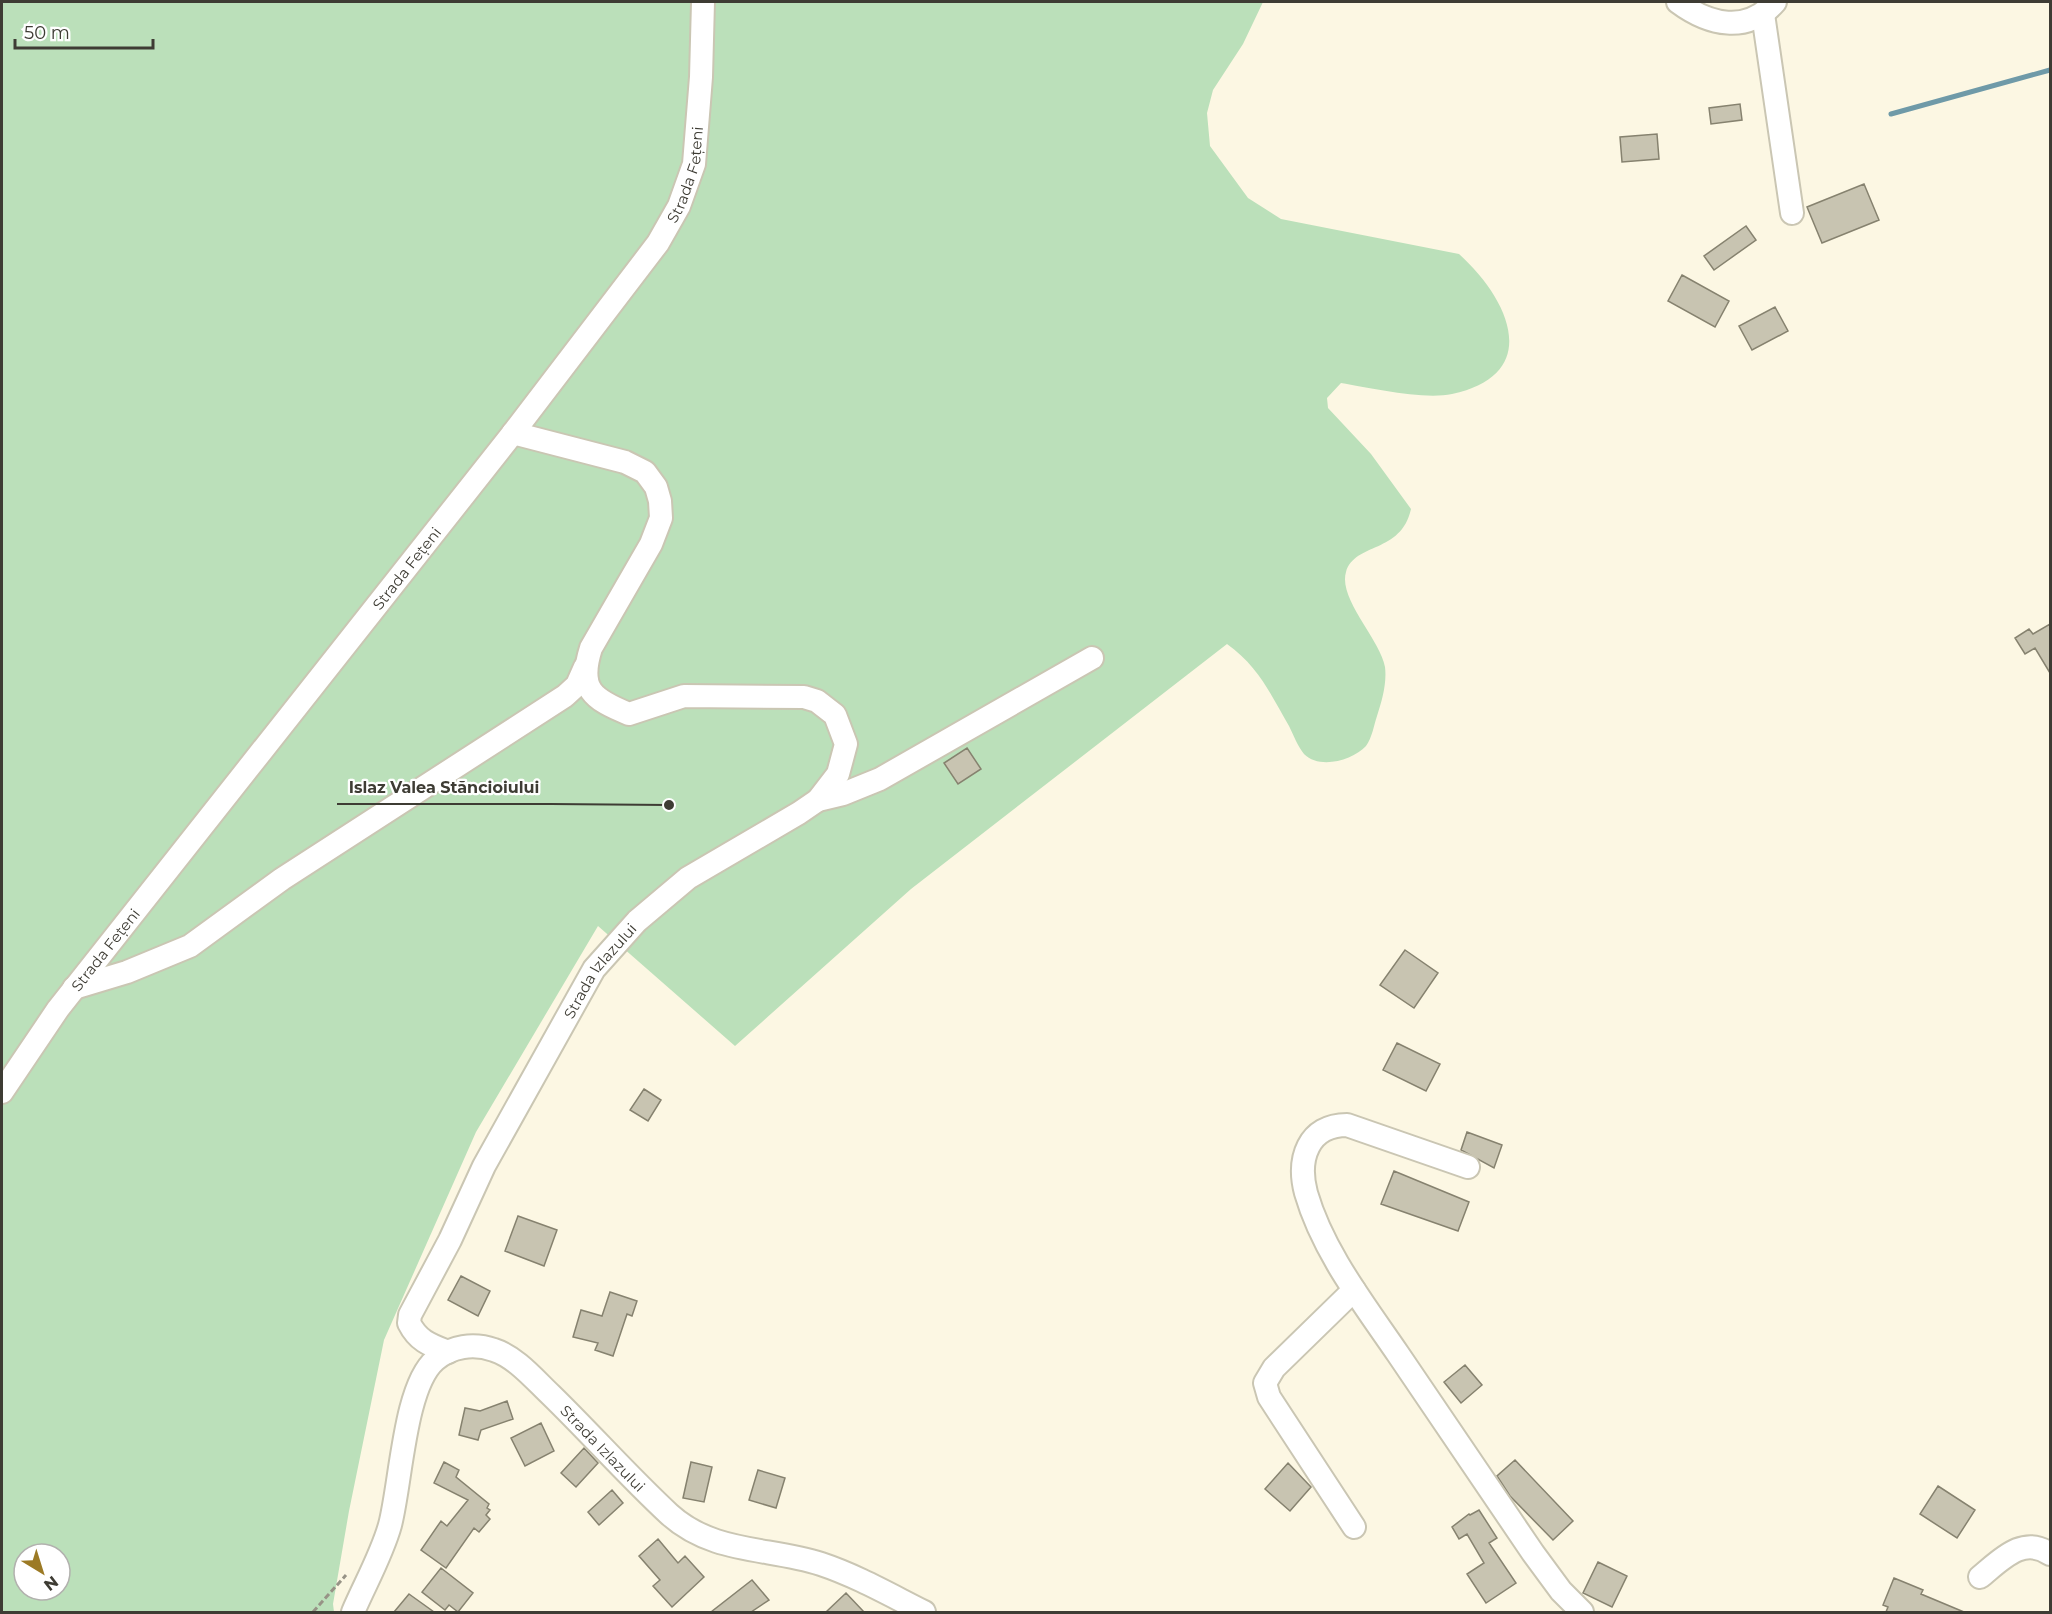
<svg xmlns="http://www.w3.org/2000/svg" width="2052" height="1614" font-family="Montserrat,sans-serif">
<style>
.green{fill:#bbe0ba;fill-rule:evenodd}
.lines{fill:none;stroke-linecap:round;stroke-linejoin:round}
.stream{stroke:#6f9aa8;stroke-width:5}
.building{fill:#c8c4b1;stroke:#86826f;stroke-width:1.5}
.minor-casing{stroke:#cac6b3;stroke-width:26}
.path{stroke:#979386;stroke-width:3;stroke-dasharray:6 3;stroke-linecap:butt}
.minor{stroke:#fff;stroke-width:22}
.labels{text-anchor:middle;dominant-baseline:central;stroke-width:4.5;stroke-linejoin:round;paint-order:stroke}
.street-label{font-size:15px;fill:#3e3c34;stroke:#fff}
.leader{fill:none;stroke:#3e3c34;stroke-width:2}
.callout-dot{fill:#3e3c34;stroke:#fff;stroke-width:2}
.callout-label{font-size:16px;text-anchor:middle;font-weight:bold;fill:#3e3c34;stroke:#fff;stroke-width:4.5;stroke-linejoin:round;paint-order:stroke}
</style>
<rect width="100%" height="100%" fill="#fcf7e3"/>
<path class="green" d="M2,2H1263L1243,44L1213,90L1207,113L1210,146L1248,198L1281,219L1459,254C1509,299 1544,374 1452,394C1423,400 1371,388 1341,383L1327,398L1328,408L1371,454L1411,509C1401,554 1355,542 1346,572C1338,599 1380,639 1385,667C1387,683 1382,701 1377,716C1374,725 1372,738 1366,746C1353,760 1320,770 1304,754C1298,747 1293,734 1289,726C1270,693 1258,666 1227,644L911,889L735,1046L598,926L476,1132L384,1340L349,1511L333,1604L334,1612H2ZM24,1554H60V1590H24Z"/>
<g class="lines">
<path class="stream" d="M1891,114L2050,70"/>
</g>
<path class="building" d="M1740,104L1742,120L1711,124L1709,108Z
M1657,134L1659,159L1622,162L1620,137Z
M1864,184L1879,220L1822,243L1807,207Z
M1746,226L1756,240L1714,270L1704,256Z
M1682,275L1729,301L1715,327L1668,301Z
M1775,307L1788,331L1752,350L1739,326Z
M2050,624V673L2035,648L2025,654L2015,638L2029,629L2033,634Z
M967,748L981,769L958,784L944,763Z
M1405,950L1438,973L1414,1008L1380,985Z
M1397,1043L1440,1064L1426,1091L1383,1070Z
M644,1089L661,1100L648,1121L630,1110Z
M1467,1132L1502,1145L1494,1168L1461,1150Z
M1394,1171L1469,1202L1458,1231L1381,1204Z
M518,1216L557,1230L544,1266L505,1251Z
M461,1276L490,1291L478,1316L448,1300Z
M610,1292L637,1301L632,1316L627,1314L613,1356L595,1350L598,1343L573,1337L581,1310L602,1316Z
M1465,1365L1482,1385L1461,1403L1444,1382Z
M507,1401L513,1419L481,1430L478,1440L459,1435L465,1408L480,1411Z
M541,1423L554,1451L525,1466L511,1438Z
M584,1448L598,1463L576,1487L561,1473Z
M1515,1460L1573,1521L1553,1540L1510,1496L1497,1476Z
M444,1462L459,1470L456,1477L489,1504L487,1508L490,1510L486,1515L490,1519L479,1532L474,1528L446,1568L421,1550L441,1521L447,1526L468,1500L434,1483Z
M691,1462L712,1467L704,1502L683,1498Z
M1288,1463L1311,1487L1290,1511L1265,1489Z
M758,1470L785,1478L776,1508L749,1500Z
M1938,1486L1975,1510L1957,1538L1920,1514Z
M612,1490L623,1503L599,1525L588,1512Z
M1479,1510L1497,1538L1489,1543L1516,1583L1486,1603L1467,1574L1484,1563L1467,1534L1459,1539L1452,1527L1469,1514L1470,1515Z
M658,1539L678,1563L685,1556L704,1577L672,1607L653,1586L660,1580L639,1556Z
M1598,1562L1627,1576L1612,1607L1583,1593Z
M441,1568L473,1593L458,1612L449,1605L445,1610L422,1592Z
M1894,1578L1923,1590L1921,1594L1964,1612H1886L1888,1607L1883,1605Z
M752,1580L769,1600L751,1612H711Z
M846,1593L864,1612H826Z
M409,1594L434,1612H394Z"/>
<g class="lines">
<g class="minor-casing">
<g id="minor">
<path d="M1678,2C1709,25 1747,34 1775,2"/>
<path d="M1763,14L1792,213"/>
<path d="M818,800L843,794L880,779L1092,658"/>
<path d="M74,988L127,972L190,946L282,879L565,696L577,685L585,667"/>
<path id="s1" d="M2,1092L58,1009L513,433L658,243L679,206L694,164L701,77L703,2"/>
<path d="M1468,1167L1347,1125C1308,1125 1297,1159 1306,1193C1323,1252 1364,1304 1398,1354C1443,1421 1488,1487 1533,1553L1561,1591L1582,1612"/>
<path id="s2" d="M448,1352C430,1345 418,1341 409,1323L410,1315L450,1240L484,1166L594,969L637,921L688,878L799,813L818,800L838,774L846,744L835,715L817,701L804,697L684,696L629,714C592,699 578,689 591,648L651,544L661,518L660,501L656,487L645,472L625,462L513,433"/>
<path d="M1354,1527L1269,1397L1265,1383L1274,1368L1354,1290"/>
<path d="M1980,1577C2001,1560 2023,1535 2050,1554"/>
<path id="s3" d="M353,1612C365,1584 382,1554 390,1525C401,1484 404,1387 435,1360C451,1346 474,1343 494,1350C516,1357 535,1380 551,1395C591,1434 628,1476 669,1514C713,1554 768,1547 821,1564C857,1576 890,1595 924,1612"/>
</g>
</g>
<path class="path" d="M313,1612L346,1575"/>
<use href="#minor" class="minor"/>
</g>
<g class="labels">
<g class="street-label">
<text stroke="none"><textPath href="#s1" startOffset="1148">Strada Fețeni</textPath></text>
<text stroke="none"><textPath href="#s1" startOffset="662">Strada Fețeni</textPath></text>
<text stroke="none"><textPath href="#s1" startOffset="176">Strada Fețeni</textPath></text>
<text stroke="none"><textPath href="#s2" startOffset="452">Strada Izlazului</textPath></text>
<text stroke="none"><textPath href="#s3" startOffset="478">Strada Izlazului</textPath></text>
</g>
</g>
<path class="leader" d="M669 805L551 804H337"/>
<circle class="callout-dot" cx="669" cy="805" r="6"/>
<g class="callout-label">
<text x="444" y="793">Islaz Valea Stăncioiului</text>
</g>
<rect width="2052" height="1614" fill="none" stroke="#3e3c34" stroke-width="6"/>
<g transform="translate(42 1572) rotate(142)"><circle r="28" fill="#ffffff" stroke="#b2b1ae" stroke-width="1.5"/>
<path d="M0-4.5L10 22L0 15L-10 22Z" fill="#9c7a25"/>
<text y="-9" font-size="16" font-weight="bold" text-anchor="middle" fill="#3e3c34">N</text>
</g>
<path d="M15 39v9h138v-9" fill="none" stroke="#3e3c34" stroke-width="3"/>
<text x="24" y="39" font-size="18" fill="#3e3c34" stroke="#ffffff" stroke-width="4.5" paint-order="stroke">50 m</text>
</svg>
